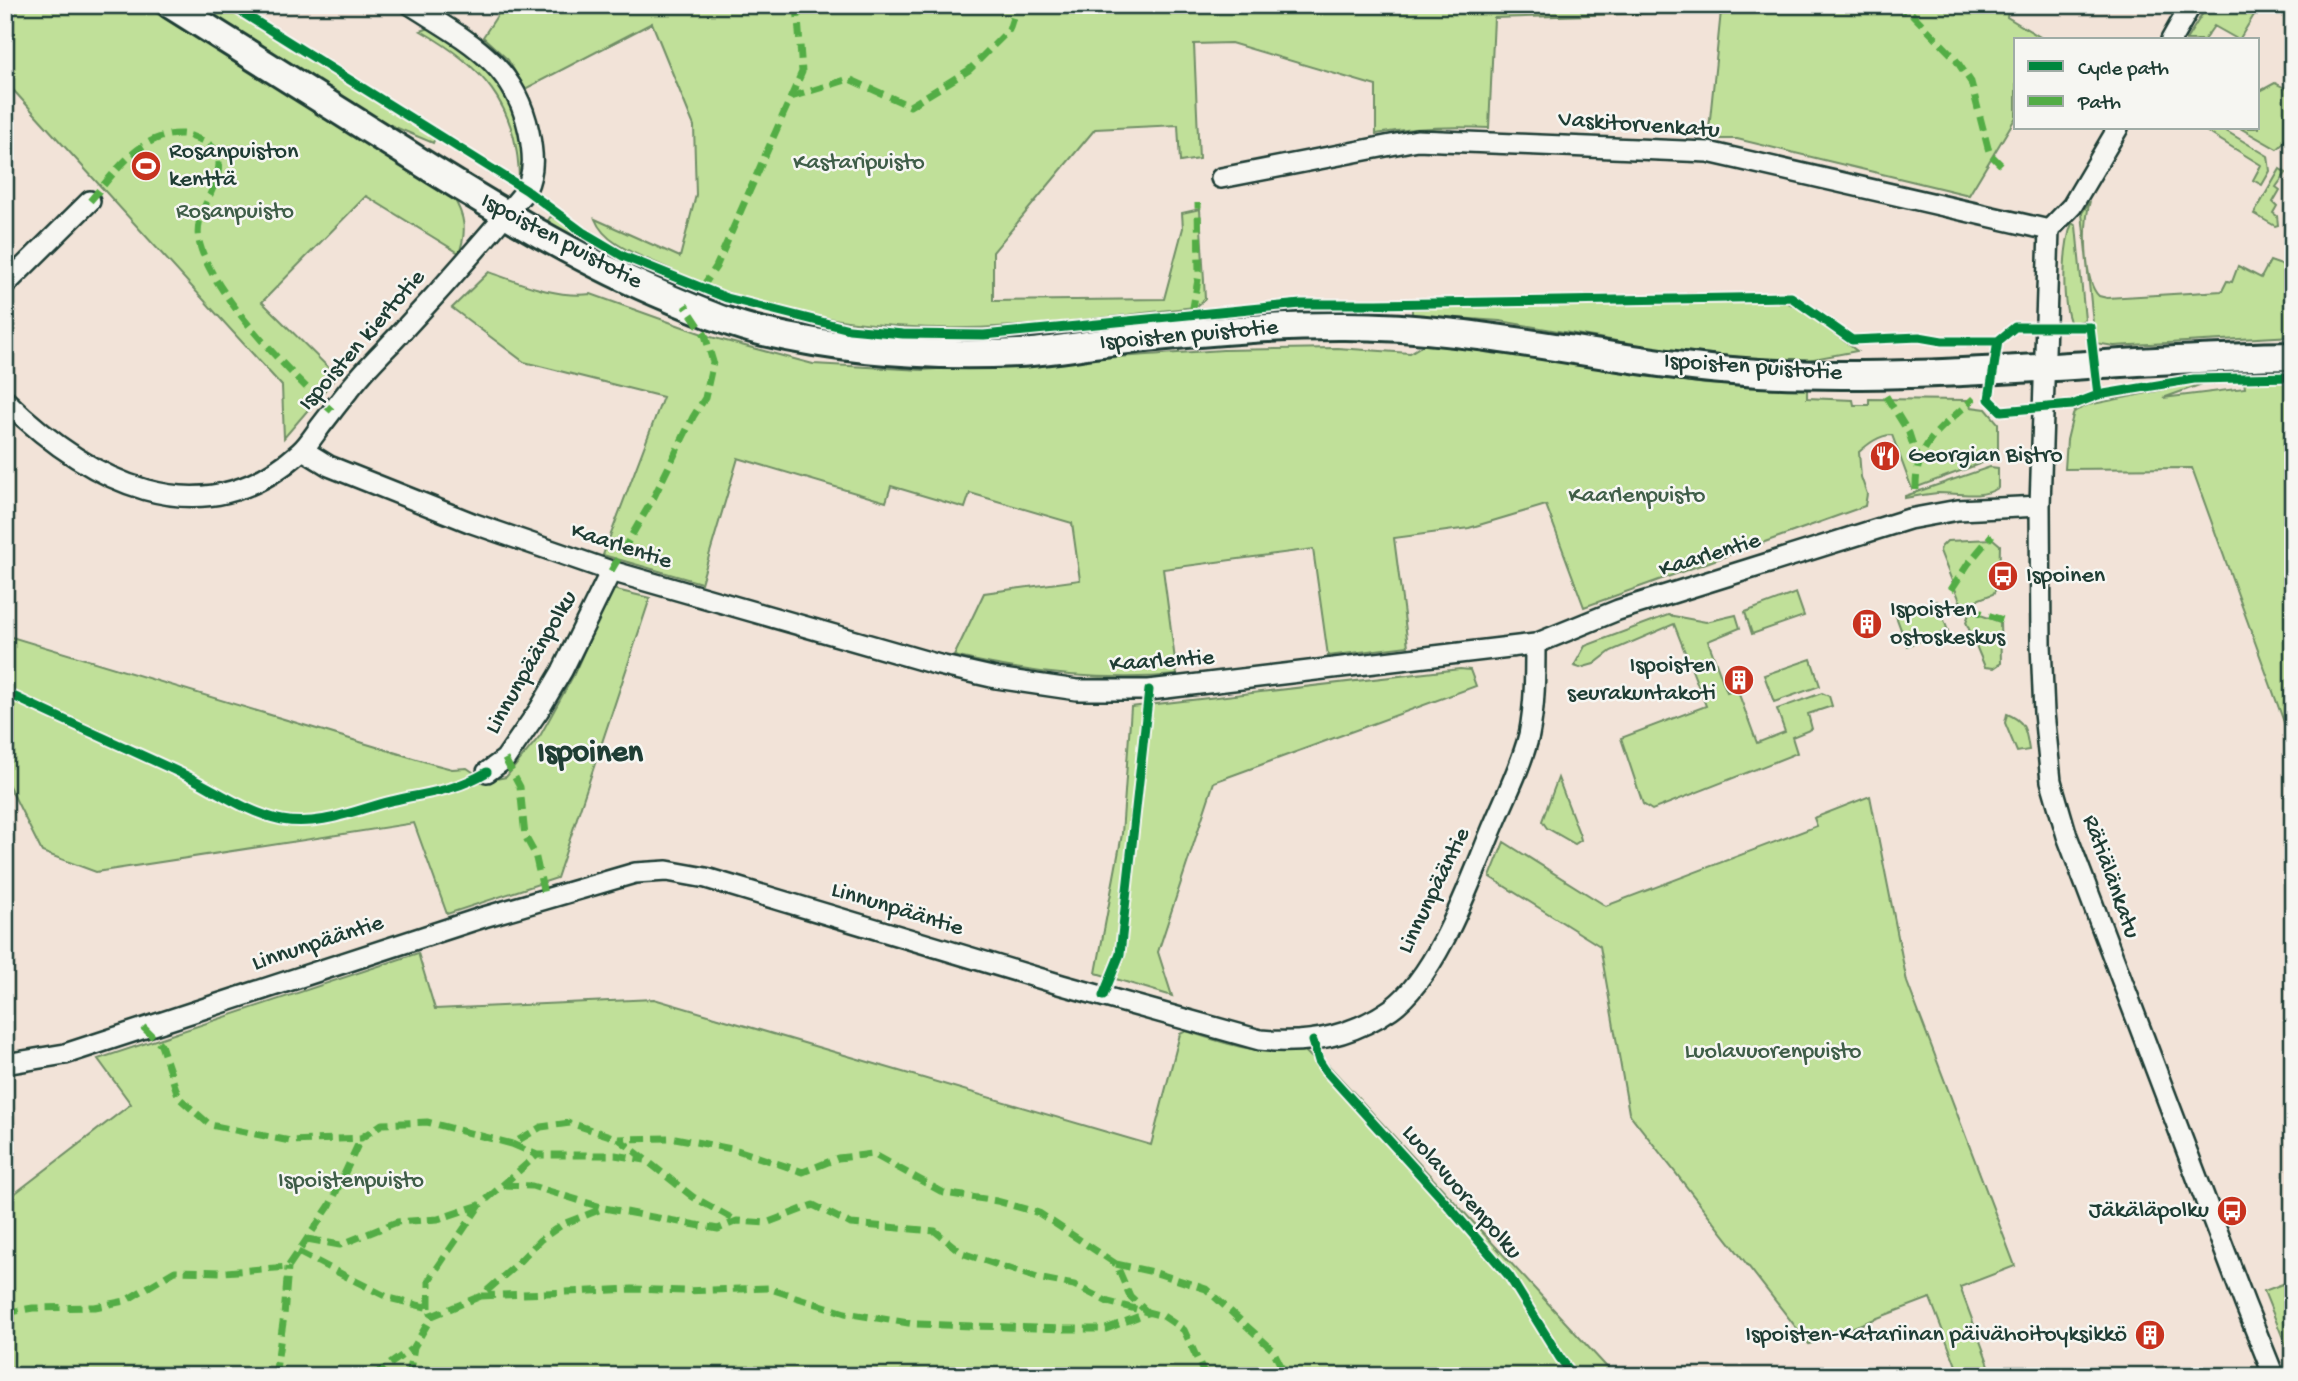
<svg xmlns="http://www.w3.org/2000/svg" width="2298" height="1381" font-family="'Gochi Hand',sans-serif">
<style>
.green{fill:#c0e099;stroke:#708e66;stroke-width:2}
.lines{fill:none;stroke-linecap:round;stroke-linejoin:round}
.street-casing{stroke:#1f3d34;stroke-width:24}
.secondary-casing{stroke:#1f3d34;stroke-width:32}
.street{stroke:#f6f6f2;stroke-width:19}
.secondary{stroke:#f6f6f2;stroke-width:26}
.quiet{stroke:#52ad45;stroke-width:7;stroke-dasharray:14 7;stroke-linecap:butt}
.cycleway-casing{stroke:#f6f6f2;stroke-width:13}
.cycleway{stroke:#00873e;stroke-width:9}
.labels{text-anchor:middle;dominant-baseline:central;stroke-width:5;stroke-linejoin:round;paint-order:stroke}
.street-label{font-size:24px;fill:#1f3d34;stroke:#f6f6f2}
.poi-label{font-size:24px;fill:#1f3d34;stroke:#f6f6f2;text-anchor:start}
.park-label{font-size:24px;fill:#3f5e48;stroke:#f6f6f2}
.district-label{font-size:32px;font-weight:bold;fill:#1f3d34;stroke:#f6f6f2}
</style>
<rect width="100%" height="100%" fill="#f2e3d8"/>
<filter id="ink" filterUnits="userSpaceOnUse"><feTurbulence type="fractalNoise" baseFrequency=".0143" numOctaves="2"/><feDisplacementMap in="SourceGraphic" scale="14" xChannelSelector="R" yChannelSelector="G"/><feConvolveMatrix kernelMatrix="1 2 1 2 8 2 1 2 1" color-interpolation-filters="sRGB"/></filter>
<g filter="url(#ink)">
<path class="green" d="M5,5H143L453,197C465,216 467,232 459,253L366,196L262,302L337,376L284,438L282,386L5,81Z
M193,5H220L435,138L433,143L388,124Z
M504,5H2010L2007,17L2045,40H2016V117L1969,195L1737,139H1708L1721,11L1494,18L1489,128C1450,126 1415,127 1376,134V86L1231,43L1194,44L1199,159L1180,162L1178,125L1095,129L993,252V301L1164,299L1183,228L1182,213L1200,209L1205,299L1196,307C1122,315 1042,327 968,328C864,330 758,312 663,266C639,255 605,245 595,219L680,257L696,195L694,126L652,23L525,89L508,60L483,37Z
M2208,5H2260L2239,40L2214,26L2204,40H2186Z
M429,28H435L479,57L510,96L525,155L521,177H519C517,104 481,65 421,31Z
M2275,83C2280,86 2286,87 2290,92C2298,104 2289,142 2277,149L2240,128H2258V92Z
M2201,128H2221L2268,156L2270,171L2262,185L2253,180L2261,165Z
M2280,169L2286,173L2276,187L2280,190L2273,202L2277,206L2273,213L2277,216L2278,225L2275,226L2254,214Z
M2090,201C2084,221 2083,282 2099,296L2107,298L2222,291L2227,281L2232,282L2238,266L2261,278L2270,261L2293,269V336L2114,346L2095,343L2082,213Z
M551,216L617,257L672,283L671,285C628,266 587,246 547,222Z
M2072,223L2076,226L2085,320L2071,324C2061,301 2063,247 2072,223Z
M489,272C523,284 556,298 591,294L711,337L813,364L922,370L1223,350L1337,348L1410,353L1428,342L1705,384L1807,389V398L1853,400L1854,405H1869V399L1969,400L1971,407L1986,409L1998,423V457L1912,489L1892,435C1879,435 1868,444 1859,452L1861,477L1867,494L1865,506L1584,607L1546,505L1469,528L1394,538L1408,646L1328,656L1313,549L1163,569L1177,675C1102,682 1027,673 954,656L984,593L1080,580L1072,523L970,493L965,508L891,486L886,502L738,458L701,583L603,555L663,397L524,362L452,308Z
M1786,302L1801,309L1857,351L1803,361L1768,360L1663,349L1500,321L1412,315V309L1500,305Z
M2293,381V747L2192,468L2065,469L2067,440L2073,415L2075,411L2088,405L2192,384L2205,383L2163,398L2245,388L2244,382Z
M1990,467L1998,468V488C1981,499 1958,493 1938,493C1927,494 1916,496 1905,498V496Z
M1993,539L2000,545L1999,584L1993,594L1966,604L1960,601L1940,551L1941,547L1947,541Z
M612,589L650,598L557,878L447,914L414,823L96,872L42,852L5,778V635L433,764L452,769L467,768L486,781L506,777L540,736L573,676Z
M1796,593L1804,616L1752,634L1745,612Z
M1937,601L1948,631L1907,646L1896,616Z
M1972,612L2000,622L2001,663L1994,668L1985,667L1966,622L1969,614Z
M1668,615L1706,622L1736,615L1740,628L1708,641L1727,692L1737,689L1757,743L1785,732L1777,709L1822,693L1829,696L1832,706L1808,714L1812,729L1792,737L1797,753L1652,810L1643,804L1621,738L1706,706L1674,624L1611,651L1594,664L1580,668L1574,666L1585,646Z
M1811,659L1820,686L1774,702L1764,675Z
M1460,669L1470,670L1476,686L1214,782L1158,952L1172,996L1096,973L1122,834L1131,707Z
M2007,714C2026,721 2026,732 2029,750L2017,752L2005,723Z
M1558,778L1580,836L1581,840L1575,844L1547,828L1542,821Z
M1870,796L1907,982L2015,1266L1960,1287L1993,1376H1960L1930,1298L1809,1344L1629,1113L1600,946L1490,877L1504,842L1606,906L1817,826L1814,818Z
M418,953L435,1009L654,999L1151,1145L1180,1034L1186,1031C1226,1044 1262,1056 1304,1050L1312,1058L1321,1057L1615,1376H5V1201L131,1104L98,1059Z
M2293,1280V1363L2264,1291Z"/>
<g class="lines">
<g class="street-casing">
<path id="street" d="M2171,40L2191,5
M2118,128L2072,206L2049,230L2040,506L2041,644L2044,713L2051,781L2067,836L2245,1304L2274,1376
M1221,178L1417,140L1708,152L2049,230
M5,285L90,201
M5,400C87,480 200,542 300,452C308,445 314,435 320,427C334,409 348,390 363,373C377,357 393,342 407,326C448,282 488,236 526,190C535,170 533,153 529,132C515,63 466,40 411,5
M303,450L329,466L472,523L611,571L939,665L996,678L1077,690H1149L1535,644L1618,610L1909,519L1958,510L2040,506
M487,772L505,759L539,710L562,671L611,571
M5,1064L65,1054L484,917L635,873L667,871L706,878L1062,985L1260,1040C1307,1045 1351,1037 1391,1009C1438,975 1470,882 1492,829C1505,798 1521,767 1529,735C1535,705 1535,674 1535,644"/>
</g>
<g class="secondary-casing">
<path id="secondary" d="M171,5C259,60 347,116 435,171C511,218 587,264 669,298C700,311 732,325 764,332C846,351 933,357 1018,353C1055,351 1092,343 1128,340C1199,332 1269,326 1339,326C1481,325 1618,365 1759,373C1937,382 2115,358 2293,356"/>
</g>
<use href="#street" class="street"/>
<use href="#secondary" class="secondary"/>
<path class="quiet" d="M1893,5L1912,14L1954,57L1971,82L1988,148L1990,154L2001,165
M791,97L849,79L910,106L969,70L1009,30L1017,5
M90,201C114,174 140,133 181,134C188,134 195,138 201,140C212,144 219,152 219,164C218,193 191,214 200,245C214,296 292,376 332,411
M701,289L716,267L802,72L797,5
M1192,313L1199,274L1198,203
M1886,396L1909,433L1918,461
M1916,490C1915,441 1942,429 1974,398
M611,571L654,497L693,417L705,398L713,362L705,335L685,305
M1951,590L1968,564L1992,535
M1969,609L2003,620
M505,759L520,787L525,836L535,854L545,898
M143,1027L161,1045L179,1098L210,1125L290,1141L361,1138L382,1124L427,1122L512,1144L541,1127L570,1123L619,1139L693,1197L737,1221
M512,1144L537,1155H615L645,1160
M504,1185L532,1186L604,1208
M307,1239L340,1245L397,1222L438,1219L480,1205L537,1155
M298,1252L389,1298L429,1308L432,1316
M1116,1264L1153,1272L1206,1289L1273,1350L1286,1376
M481,1296L632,1289L686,1291L768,1288L845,1313L915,1324L1066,1329H1106L1148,1313L1130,1296L1116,1264L1039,1213L997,1201L944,1193L873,1154L838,1158L803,1172L737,1150L675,1138L619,1139
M429,1308V1280L480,1205
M5,1313L33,1308L95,1307L125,1301L175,1271L225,1272L288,1267L330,1205L361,1138
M275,1376L284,1316L288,1267
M373,1376L414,1347
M409,1376L414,1347L432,1316L481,1296L514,1267L540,1240L563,1224L604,1208L718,1229L737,1221L766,1223L813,1205L851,1224L935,1231L962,1253L1037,1278L1074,1285L1108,1302L1163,1316L1184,1330L1205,1376"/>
<g class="cycleway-casing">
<path id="cycleway" d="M230,5L526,190L584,233L623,256L727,298L849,329L903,334L984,335L1301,304H1377L1791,297L1852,340L1919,337L1942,341H1998L2015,327H2090L2098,395
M1998,341L1989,399L2001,411L2072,405L2098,395L2194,379L2293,377
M5,692C65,721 125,747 185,775C216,790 247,813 282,820C320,827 355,810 391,801C429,792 453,792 487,772
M1103,996L1120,954L1149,690
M1313,1041L1319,1061L1325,1070L1446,1203L1509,1276L1560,1358L1574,1376"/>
</g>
<use href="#cycleway" class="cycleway"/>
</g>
</g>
<defs>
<g id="stadium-disc" transform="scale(1.575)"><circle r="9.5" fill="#c8321e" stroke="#f6f6f2"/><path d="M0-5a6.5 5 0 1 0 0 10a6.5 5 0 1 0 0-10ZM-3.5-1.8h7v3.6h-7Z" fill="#fff"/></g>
<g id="restaurant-disc" transform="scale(1.575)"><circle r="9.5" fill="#c8321e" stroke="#f6f6f2"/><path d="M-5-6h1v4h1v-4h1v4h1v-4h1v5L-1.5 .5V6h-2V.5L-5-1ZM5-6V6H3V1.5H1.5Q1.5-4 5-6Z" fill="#fff"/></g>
<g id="bus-disc" transform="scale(1.575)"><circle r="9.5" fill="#c8321e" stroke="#f6f6f2"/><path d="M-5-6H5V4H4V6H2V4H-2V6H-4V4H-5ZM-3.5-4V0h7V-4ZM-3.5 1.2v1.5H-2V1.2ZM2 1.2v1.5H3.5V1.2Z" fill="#fff"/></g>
<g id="building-disc" transform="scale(1.575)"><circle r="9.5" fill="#c8321e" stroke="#f6f6f2"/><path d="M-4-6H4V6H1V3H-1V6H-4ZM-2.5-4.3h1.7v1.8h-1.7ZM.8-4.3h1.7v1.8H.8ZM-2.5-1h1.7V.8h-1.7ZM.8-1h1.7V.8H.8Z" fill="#fff"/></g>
</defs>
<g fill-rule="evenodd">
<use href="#stadium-disc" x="146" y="166"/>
<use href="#restaurant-disc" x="1885" y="456"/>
<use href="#bus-disc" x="2003" y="576"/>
<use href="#building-disc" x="1867" y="624"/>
<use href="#building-disc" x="1739" y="680"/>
<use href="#bus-disc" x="2232" y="1211"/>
<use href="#building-disc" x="2150" y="1335"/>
</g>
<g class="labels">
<g class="street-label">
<text transform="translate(1639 126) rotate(4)">Vaskitorvenkatu</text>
<text transform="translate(561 242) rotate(28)">Ispoisten puistotie</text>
<text transform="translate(1189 336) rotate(-5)">Ispoisten puistotie</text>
<text transform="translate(363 341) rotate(-49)">Ispoisten kiertotie</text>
<text transform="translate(1753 368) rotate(4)">Ispoisten puistotie</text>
<text transform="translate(621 547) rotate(18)">Kaarlentie</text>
<text transform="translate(1710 556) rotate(-17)">Kaarlentie</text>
<text transform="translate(1162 662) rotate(-4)">Kaarlentie</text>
<text transform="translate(532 663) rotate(-60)">Linnunpäänpolku</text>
<text transform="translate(2110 877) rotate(70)">Rätiälänkatu</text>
<text transform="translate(1435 891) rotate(-64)">Linnunpääntie</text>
<text transform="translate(897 910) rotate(17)">Linnunpääntie</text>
<text transform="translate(318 944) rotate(-18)">Linnunpääntie</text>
<text transform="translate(1461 1193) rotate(49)">Luolavuorenpolku</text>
</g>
<g class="poi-label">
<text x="169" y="152">Rosanpuiston<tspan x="169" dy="28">kenttä</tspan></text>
<text x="1908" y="456">Georgian Bistro</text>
<text x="2026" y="576">Ispoinen</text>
<text x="1890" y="610">Ispoisten<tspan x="1890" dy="28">ostoskeskus</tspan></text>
<text x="1716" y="666" text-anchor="end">Ispoisten<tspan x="1716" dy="28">seurakuntakoti</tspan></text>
<text x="2209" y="1211" text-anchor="end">Jäkäläpolku</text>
<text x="2127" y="1335" text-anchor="end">Ispoisten-Katariinan päivähoitoyksikkö</text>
</g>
<g class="park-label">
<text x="859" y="163">Kastaripuisto</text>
<text x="235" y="212">Rosanpuisto</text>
<text x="1637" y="496">Kaarlenpuisto</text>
<text x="1773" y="1052">Luolavuorenpuisto</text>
<text x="351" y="1181">Ispoistenpuisto</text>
</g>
<g class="district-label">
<text x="590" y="754">Ispoinen</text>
</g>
</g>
<rect width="2298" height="1381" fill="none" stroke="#f6f6f2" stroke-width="28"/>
<rect x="14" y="14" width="2270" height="1353" fill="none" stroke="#1f3d34" stroke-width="2.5" filter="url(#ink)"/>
<rect x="2014" y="38" width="245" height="91" fill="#f6f6f2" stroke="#a0aca6" stroke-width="2"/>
<rect x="2028" y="61" width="35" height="10" fill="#00873e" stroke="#a0aca6" stroke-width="2"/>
<text x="2078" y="74" font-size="21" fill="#1f3d34">Cycle path</text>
<rect x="2028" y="96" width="35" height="10" fill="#52ad45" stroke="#a0aca6" stroke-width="2"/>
<text x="2078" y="108" font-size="21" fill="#1f3d34">Path</text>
</svg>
